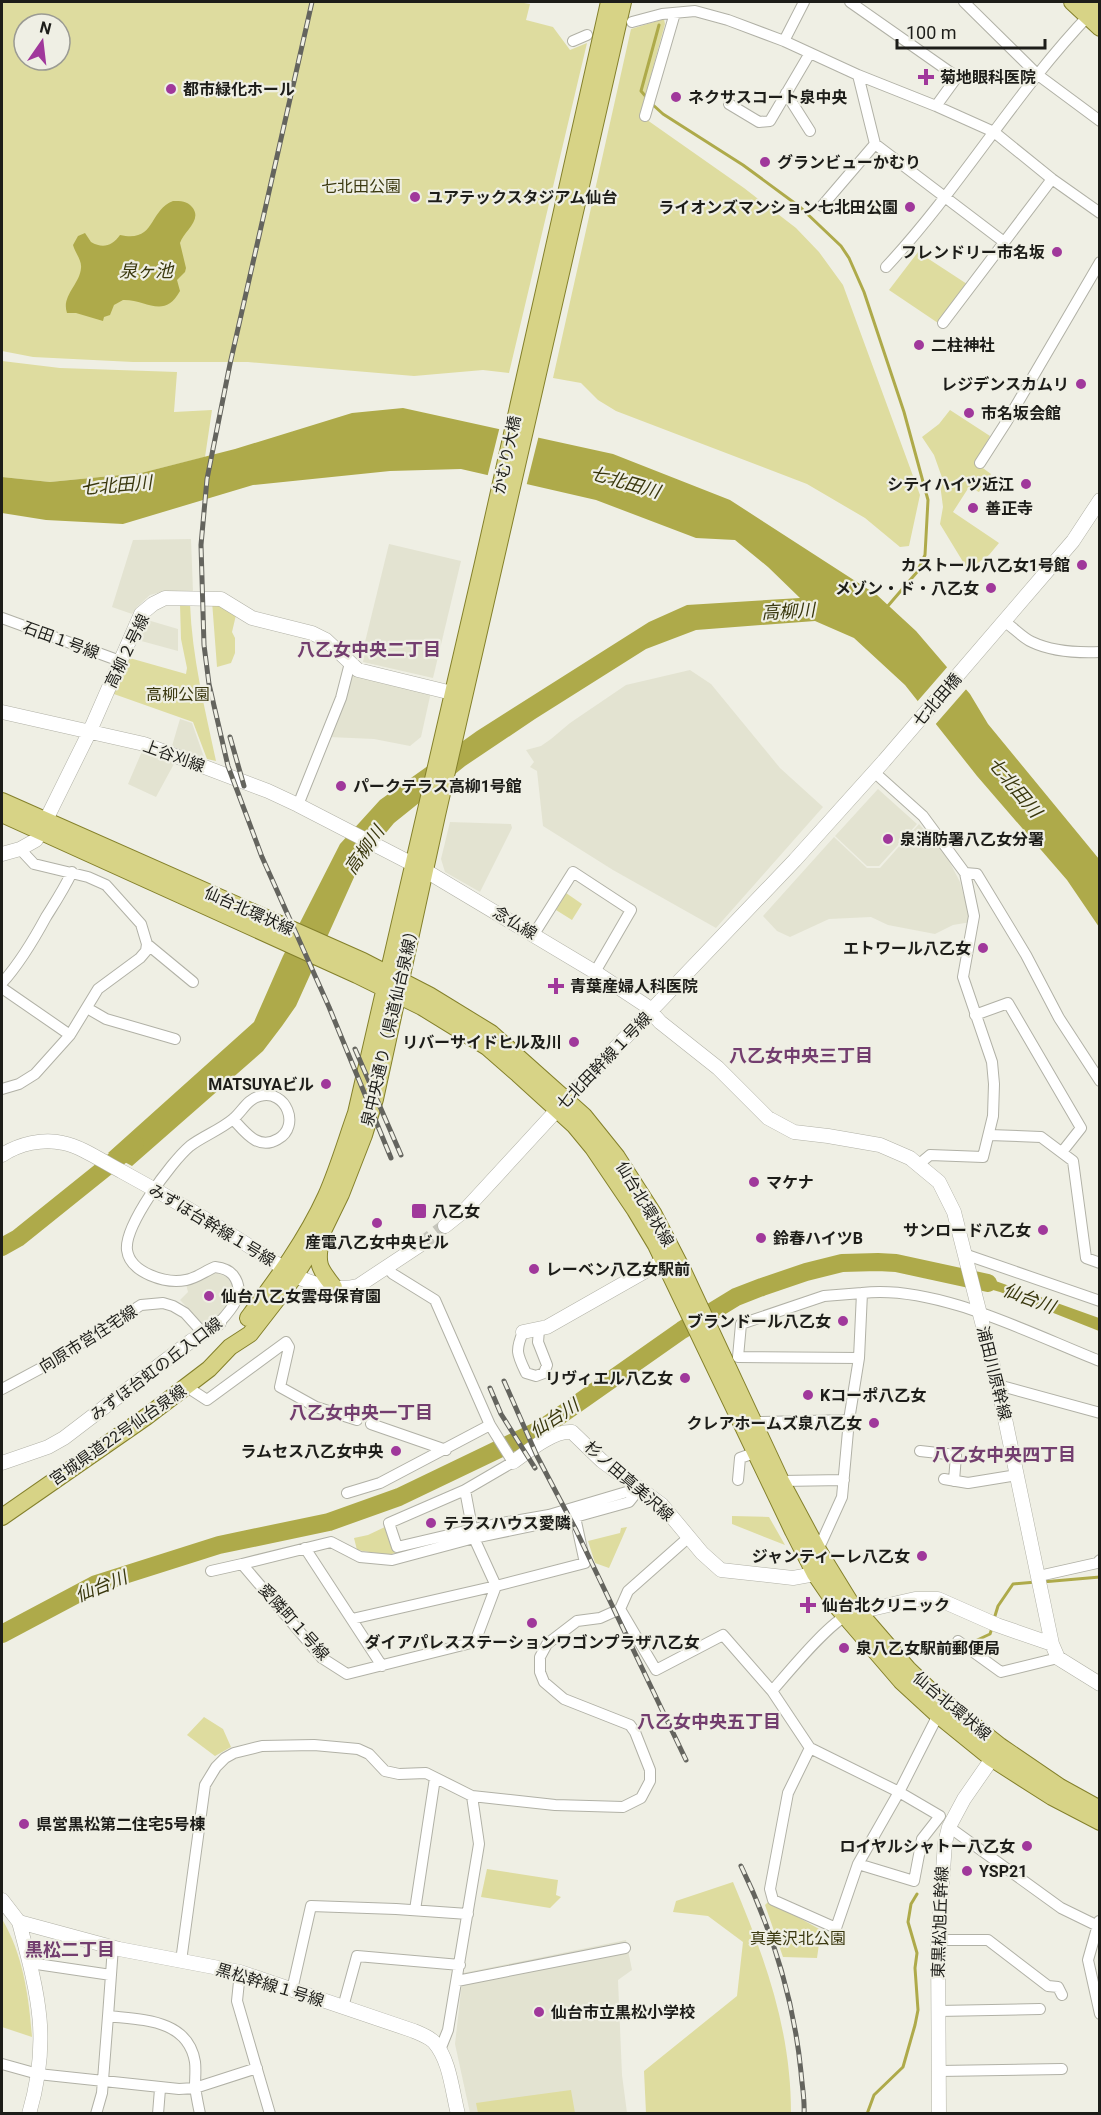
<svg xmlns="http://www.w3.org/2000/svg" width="1101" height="2115" font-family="Roboto,'Noto Sans JP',sans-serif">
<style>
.built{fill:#e3e3d1}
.green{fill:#dedc9f;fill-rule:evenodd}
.water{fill:#aeaa4a}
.pier{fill:#efefe4}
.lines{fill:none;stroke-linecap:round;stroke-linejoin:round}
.stream{stroke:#aeaa4a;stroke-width:3}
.river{stroke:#aeaa4a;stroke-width:18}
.tertiary-tunnel{stroke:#c5c5bb;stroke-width:14;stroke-dasharray:14 7;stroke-linecap:butt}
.minor-casing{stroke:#b1b1a6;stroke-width:12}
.tertiary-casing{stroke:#b1b1a6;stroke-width:15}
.primary-casing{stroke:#84802b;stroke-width:18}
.minor{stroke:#fff;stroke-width:10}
.tertiary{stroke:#fff;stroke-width:14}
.primary{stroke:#d7d386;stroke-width:16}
.rail-casing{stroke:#64645e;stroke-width:5}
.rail{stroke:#efefe4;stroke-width:3;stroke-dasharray:9;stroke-linecap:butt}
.poi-dot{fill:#a0389b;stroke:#efefe4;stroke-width:2}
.labels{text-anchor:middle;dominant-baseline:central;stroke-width:4.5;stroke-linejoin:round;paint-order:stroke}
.poi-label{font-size:16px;font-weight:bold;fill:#1d1d19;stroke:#efefe4;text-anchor:start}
.park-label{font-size:16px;fill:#3b3910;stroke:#efefe4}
.street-label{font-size:16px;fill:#1d1d19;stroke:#efefe4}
.water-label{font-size:18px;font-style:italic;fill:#39370d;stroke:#efefe4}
.neighbourhood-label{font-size:18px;font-weight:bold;fill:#733e6f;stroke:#efefe4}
</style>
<rect width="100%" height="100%" fill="#efefe4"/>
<path class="built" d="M191,539L193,592H161L150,595L137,607L132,614L112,607L133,540Z
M389,544L461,561L433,678L363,662L365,652L358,650L360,641L365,642Z
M144,619L178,629V651L134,639Z
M690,670L711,684L780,768L823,807L716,928L613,870L543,826L537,771L530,767L534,762L526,750L541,746L551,739L570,723L626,685Z
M351,673L431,692L421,737L410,746L374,739L329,737Z
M180,719L192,723L205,760L172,746Z
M143,749L175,762L156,797L128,784Z
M878,789L917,824L879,866H867L835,836Z
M450,822L511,824L512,828L480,892L445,872L441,859Z
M919,824L946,855L960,882L971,922L953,925L935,934L888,925L871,917L829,919L790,937L777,931L763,916L834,837L867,868H880Z
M217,1273L227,1277L232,1285L234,1293L232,1299L219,1316L210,1323H202L180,1300L188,1292L186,1284L210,1274Z
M626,1940L632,1970L618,1980L622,2075L627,2113H470L455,2044L463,1973Z"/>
<path class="green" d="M2,2H518L530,4L526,20L553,27L570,50L587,43L509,373L483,370L414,376L248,362H133L33,357L2,351ZM24,24H60V60H24Z
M664,19L665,24L640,115L744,188L796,228L819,252L843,285L920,495L909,546L900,547L865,518L807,484L616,411L598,400L581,383L553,378L631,29Z
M918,252L967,284L938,323L889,290Z
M2,361L60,368L177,372L174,412L212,410L205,457L141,473L50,482L2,477Z
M950,410L990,436L976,463L991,474L979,492L969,487L953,512L999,543L989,555L968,570L940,524L943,507L940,484L944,483L934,455L922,437L939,424Z
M212,601L236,615L232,632L235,638V653L231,663L217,667Z
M180,604H190C192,657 205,709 216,761L207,759L193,722L111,693L126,657L186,674L187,668L181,639Z
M566,893L582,904L572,920L556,910Z
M732,1516L769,1517L785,1545L732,1524Z
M387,1526L395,1553L388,1555L357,1550L354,1538L368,1535Z
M627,1527L609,1568L595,1563L588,1541L620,1533L621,1528Z
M204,1717L223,1729L231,1747L215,1756L187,1735Z
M487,1869L558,1880L556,1895L561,1897L550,1908L481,1897Z
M733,1882C765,1958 791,2029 791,2113H646L644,2071L737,1996L743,1942L708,1916L673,1912L676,1901Z
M769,1901L821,1930L817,1958L783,1957L765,1905Z
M2,1919C23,1954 29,1997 32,2037L2,2027Z
M571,2090L575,2113H478L476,2103Z"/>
<path class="water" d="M173,201C181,201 187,201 192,207C203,220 184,231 180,243L186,268L185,272L177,280L180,291C164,320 146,299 123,300L114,305L110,315L104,317L103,321L76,313H67C61,296 80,284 81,268C82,260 75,253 73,245L78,236L85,233L91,242C103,249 112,246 120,235C156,243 148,211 173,201Z
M403,408L613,454L730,500L877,595L916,631L970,694L988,724L1099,859V927L1067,880L977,776L905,685L854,638L815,621L696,630L646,649L535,719L465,766L394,823L360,864L296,1006L282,1026L263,1051L132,1166L108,1153L254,1022L283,956L340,844L380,800L477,731L649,622L687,605L800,598L768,567L735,540L696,538L596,500L461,469L390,471L253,485L123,524L46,520L2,513V477L50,482L141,473L235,449L352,413Z
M976,1274L1099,1318V1331L1000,1292L979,1286Z"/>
<path class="pier" d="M500,426L539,435L526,487L487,478Z
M949,665L968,687L934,726L916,703Z"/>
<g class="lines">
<path class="stream" d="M648,99L641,91L659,25
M652,104L663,114L743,165L800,207L841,246L849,258L864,292L904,412L928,500L925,555L917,572L887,607
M1042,1582L1100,1577
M994,1619L998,1606L1013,1584L1036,1582
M973,1642L990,1634L992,1628
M867,2114L874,2095L903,2067L915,2025L918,2010L915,1968L917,1953L908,1922L911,1904L917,1894"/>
<path class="river" d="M2,1247L18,1238L135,1144
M2,1634L96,1584L219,1545L329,1522L399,1497L541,1429L682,1330L736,1297L762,1287L806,1272L842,1263L878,1262L896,1263L988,1283"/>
<path class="tertiary-tunnel" d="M420,1245L445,1226"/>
<g class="minor-casing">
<path id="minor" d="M850,2L957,77L936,106
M964,2L1038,75L1100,121
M632,22L662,14L695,11L728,20L784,41L858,75L936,106L994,132L1052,179L1100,213
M573,41L587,35
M784,41L804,2
M786,93L810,131
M729,104L759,122L770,121L810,53
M645,116L675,13
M875,144L1004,242
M822,206L875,144L858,75
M886,267C960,188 1015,92 1091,13
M943,323L1052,179
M980,463L1007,421L1100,262
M2,618L120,661
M1005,622C1014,628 1023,638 1032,642C1053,652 1077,653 1100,652
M874,772L923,816L965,873L974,916L963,977L992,1062L994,1084L993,1116L983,1157L930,1155L918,1165
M298,805L341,698L350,663
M965,873L977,874L1026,955L1059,1018L1100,1081
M534,934L573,872L631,910L595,972
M147,944L193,982
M2,983C20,963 33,941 46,917C56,901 64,889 72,872
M2,988L70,1035
M87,1008L106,1019L175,1039
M975,1015L1008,1003L1081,1128L1062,1152
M2,1089L19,1084L35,1074L70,1035L98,989L140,958L146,951L147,944L141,924L106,885L88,877L34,864L20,849
M989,1135L1041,1137L1073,1161L1086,1258L1100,1263
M964,1254L1100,1301
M387,1268L393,1274L435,1300L490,1425L513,1462L465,1490L474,1538L496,1586L475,1642L347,1674L322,1658L242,1564L331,1542L360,1557L392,1560L474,1538L575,1517L629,1502L640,1488
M862,1293C936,1284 1031,1334 1100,1361
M219,1323C231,1310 247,1293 233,1275C229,1270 223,1268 215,1267C205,1271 197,1278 186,1280C166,1284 130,1273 127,1250C124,1226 171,1162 190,1146C203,1136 220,1130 233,1119C242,1112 247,1099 260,1096C286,1089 301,1126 278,1139C258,1151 245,1132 233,1119
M523,1332C515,1351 517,1354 526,1373L536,1376L544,1373L547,1365L538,1342L539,1330
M998,1385L1100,1413
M187,1387L207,1400L286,1342L289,1347L280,1387L316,1407L357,1420
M2,1389L45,1366L141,1305L163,1303L173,1306L185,1313L203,1333
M371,1424L446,1450
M754,1424L760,1422L849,1420
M920,1451L956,1455L954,1481
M944,1479L968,1483L1017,1475
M738,1480L740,1458L754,1453
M781,1481L844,1480
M465,1490L389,1523L397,1547L496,1524L549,1515L640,1488
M347,1493L380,1483L490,1425
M689,1537L628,1591L620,1609L656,1670L723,1635L772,1691L810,1748
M305,1548L382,1666
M818,1550L842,1497L849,1420L859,1358L862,1293L824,1296L741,1324L738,1357L859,1358
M211,1571L242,1564
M1039,1576L1097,1563L1100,1560
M352,1619L496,1586L585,1563L575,1517
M958,1641L1001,1672L1058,1658
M772,1691C787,1674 830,1621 850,1614
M949,1827L1061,1908L1100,1927
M858,1864L914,1881L922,1839L940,1816L899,1792L810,1748L788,1793L770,1889L773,1900L836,1928L858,1864L899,1792L938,1715
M415,1910L435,1778
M1099,1921L1088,1960L1100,2014
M938,1940H988L1048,1986L1058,1987L1062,1995
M181,1961L205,1785L216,1767L225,1758L234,1753L262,1746L314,1745L358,1749L369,1754L385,1771L399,1774L426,1773L472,1796L555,1805L623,1807L641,1798L650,1781V1770L635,1732L630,1725L564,1699L544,1682L540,1672V1657L547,1644L577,1621L600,1618L620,1609
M30,1963L111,1975
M240,1972L237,2001L270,2114
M457,1981L625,1948
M292,1990L311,1906L396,1909L468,1914
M343,2007L357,1956L460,1965
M938,2011L1040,2009
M108,2016L113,1947
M440,2050L448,2030L479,1844L472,1796
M2,2064L38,2074L179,2089L195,2088L257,2068
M939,2071L1062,2069
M96,2114L102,2093L108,2016C142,2020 188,2019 195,2062C196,2070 195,2078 195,2086C196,2095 198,2104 200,2114
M158,2114L160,2089"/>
</g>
<g class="tertiary-casing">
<path id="tertiary" d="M2,712L144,744L268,791L298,805L426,871L595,972L645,1005L660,1022L718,1068L768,1118L794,1132L828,1136L880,1145L910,1158L939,1182L954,1212L998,1385L1052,1644L1058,1658L1100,1684
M2,854L20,849L36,840L89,733L141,614L153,604L165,598L221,599L252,618L312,633L326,640L358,670L452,693
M2,1155C19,1144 43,1138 63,1143C83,1147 103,1162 121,1171C180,1203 239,1238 295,1276C314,1284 337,1292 358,1286L420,1245
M445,1226L465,1210L579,1086L795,860L884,761L1073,541L1100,500
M523,1332L547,1327L672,1256
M513,1462C527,1452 554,1430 572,1432L602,1461L662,1505L702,1553L721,1570L793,1578L815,1574
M2,1463L48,1447L64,1438L191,1341L219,1323
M858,1612L915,1599H938L997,1625L1052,1644
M2,1900L19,1922L119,1949L240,1972L414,2031C421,2034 429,2037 434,2042C450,2060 452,2091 458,2114
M19,1922C38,1994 51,2039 29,2114
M939,2114L938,1940L945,1843L949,1827L964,1799L998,1750"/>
</g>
<g class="primary-casing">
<path id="primary" d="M1072,2L1100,28
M1091,2L1100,10
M2,801L363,961L429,995L491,1033L584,1116L617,1157L653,1213L684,1273L781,1481L818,1550L850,1602L908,1669L933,1693L1000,1746L1060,1787L1100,1809
M2,814L357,975L422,1007L487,1047L518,1074L574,1125L593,1148L635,1210L656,1245L793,1531L815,1574L839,1609L901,1681L938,1715L991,1758L1052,1797L1100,1822
M321,1240C316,1264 319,1268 334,1287
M248,1318C277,1279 306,1240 326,1196C338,1169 346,1141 356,1113L483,563L609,2
M2,1517L146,1417L209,1369L230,1347L250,1334L295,1276L323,1231L341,1194L364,1135L375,1099L437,815L623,2"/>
</g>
<use href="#minor" class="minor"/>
<use href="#tertiary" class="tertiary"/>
<use href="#primary" class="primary"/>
<g class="rail-casing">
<path id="rail" d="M312,2L230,364L207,479L201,545L204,645L209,684L228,766L262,857L329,1007L391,1158
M230,737L244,786
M355,1049L401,1155
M504,1381L537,1456L576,1530L686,1760
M490,1388L501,1414L535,1468
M741,1866C772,1930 794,2001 801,2072C802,2086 805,2100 804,2114"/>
</g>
<use href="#rail" class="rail"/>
</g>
<g class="poi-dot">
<path d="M923 68h6v6h6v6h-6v6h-6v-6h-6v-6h6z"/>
<circle cx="171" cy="89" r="6"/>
<circle cx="676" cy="97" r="6"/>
<circle cx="765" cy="162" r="6"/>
<circle cx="415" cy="197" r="6"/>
<circle cx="910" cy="207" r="6"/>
<circle cx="1057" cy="252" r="6"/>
<circle cx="919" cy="345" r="6"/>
<circle cx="1081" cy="384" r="6"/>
<circle cx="969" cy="413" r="6"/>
<circle cx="1026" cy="484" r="6"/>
<circle cx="973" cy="508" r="6"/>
<circle cx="1082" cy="565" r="6"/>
<circle cx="991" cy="588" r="6"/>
<circle cx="341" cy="786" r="6"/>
<circle cx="888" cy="839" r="6"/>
<circle cx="983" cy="948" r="6"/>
<path d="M553 977h6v6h6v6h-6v6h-6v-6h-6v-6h6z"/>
<circle cx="574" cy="1042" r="6"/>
<circle cx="326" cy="1084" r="6"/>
<circle cx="754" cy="1182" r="6"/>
<rect x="411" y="1203" width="16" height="16" rx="3"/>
<circle cx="377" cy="1223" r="6"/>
<circle cx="1043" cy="1230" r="6"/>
<circle cx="761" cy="1238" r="6"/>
<circle cx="534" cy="1269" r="6"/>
<circle cx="209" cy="1296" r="6"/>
<circle cx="843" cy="1321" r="6"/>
<circle cx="685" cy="1378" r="6"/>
<circle cx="808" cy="1395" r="6"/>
<circle cx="874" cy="1423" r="6"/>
<circle cx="396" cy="1451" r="6"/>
<circle cx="431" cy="1523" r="6"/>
<circle cx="922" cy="1556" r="6"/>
<path d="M805 1596h6v6h6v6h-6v6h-6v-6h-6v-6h6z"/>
<circle cx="532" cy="1623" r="6"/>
<circle cx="844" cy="1648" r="6"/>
<circle cx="24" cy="1824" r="6"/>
<circle cx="1027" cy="1846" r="6"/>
<circle cx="967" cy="1871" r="6"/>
<circle cx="539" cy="2012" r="6"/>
</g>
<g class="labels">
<g class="poi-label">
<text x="940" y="77">菊地眼科医院</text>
<text x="183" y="89">都市緑化ホール</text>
<text x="688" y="97">ネクサスコート泉中央</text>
<text x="777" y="162">グランビューかむり</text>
<text x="427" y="197">ユアテックスタジアム仙台</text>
<text x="898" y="207" text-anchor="end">ライオンズマンション七北田公園</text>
<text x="1045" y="252" text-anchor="end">フレンドリー市名坂</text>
<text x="931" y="345">二柱神社</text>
<text x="1069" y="384" text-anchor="end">レジデンスカムリ</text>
<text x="981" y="413">市名坂会館</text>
<text x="1014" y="484" text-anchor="end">シティハイツ近江</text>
<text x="985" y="508">善正寺</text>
<text x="1070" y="565" text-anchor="end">カストール八乙女1号館</text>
<text x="979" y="588" text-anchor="end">メゾン・ド・八乙女</text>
<text x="353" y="786">パークテラス高柳1号館</text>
<text x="900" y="839">泉消防署八乙女分署</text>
<text x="971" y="948" text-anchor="end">エトワール八乙女</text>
<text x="570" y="986">青葉産婦人科医院</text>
<text x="562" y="1042" text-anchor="end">リバーサイドヒル及川</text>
<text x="314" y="1084" text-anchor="end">MATSUYAビル</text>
<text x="766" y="1182">マケナ</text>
<text x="432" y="1211">八乙女</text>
<text x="1031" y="1230" text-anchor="end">サンロード八乙女</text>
<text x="773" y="1238">鈴春ハイツB</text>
<text x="377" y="1242" text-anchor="middle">産電八乙女中央ビル</text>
<text x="546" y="1269">レーベン八乙女駅前</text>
<text x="221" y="1296">仙台八乙女雲母保育園</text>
<text x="831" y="1321" text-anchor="end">ブランドール八乙女</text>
<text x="673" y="1378" text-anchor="end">リヴィエル八乙女</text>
<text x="820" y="1395">Kコーポ八乙女</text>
<text x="862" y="1423" text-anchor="end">クレアホームズ泉八乙女</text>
<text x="384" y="1451" text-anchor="end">ラムセス八乙女中央</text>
<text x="443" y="1523">テラスハウス愛隣</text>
<text x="910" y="1556" text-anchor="end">ジャンティーレ八乙女</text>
<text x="822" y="1605">仙台北クリニック</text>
<text x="532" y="1642" text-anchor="middle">ダイアパレスステーションワゴンプラザ八乙女</text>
<text x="856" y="1648">泉八乙女駅前郵便局</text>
<text x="36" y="1824">県営黒松第二住宅5号棟</text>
<text x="1015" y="1846" text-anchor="end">ロイヤルシャトー八乙女</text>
<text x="979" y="1871">YSP21</text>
<text x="551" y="2012">仙台市立黒松小学校</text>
</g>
<g class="park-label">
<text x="361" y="186">七北田公園</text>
<text x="178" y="694">高柳公園</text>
<text x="798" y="1938">真美沢北公園</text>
</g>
<g class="street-label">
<text transform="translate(507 455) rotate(-78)">かむり大橋</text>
<text transform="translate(61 640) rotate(20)">石田１号線</text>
<text transform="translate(127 651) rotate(-64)">高柳２号線</text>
<text transform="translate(937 700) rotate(-49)">七北田橋</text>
<text transform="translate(174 756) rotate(20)">上谷刈線</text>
<text transform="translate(249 911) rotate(24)">仙台北環状線</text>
<text transform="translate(515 923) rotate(31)">念仏線</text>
<text transform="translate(390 1025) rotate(-77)">泉中央通り（県道仙台泉線）</text>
<text transform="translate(604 1061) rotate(-46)">七北田幹線１号線</text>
<text transform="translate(645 1204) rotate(59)">仙台北環状線</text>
<text transform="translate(212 1225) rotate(31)">みずほ台幹線１号線</text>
<text transform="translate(88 1339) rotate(-32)">向原市営住宅線</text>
<text transform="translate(156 1369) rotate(-37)">みずほ台虹の丘入口線</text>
<text transform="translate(994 1373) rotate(76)">浦田川原幹線</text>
<text transform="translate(118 1435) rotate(-35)">宮城県道22号仙台泉線</text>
<text transform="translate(629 1481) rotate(41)">杉ノ田真美沢線</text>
<text transform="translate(294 1622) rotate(48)">愛隣町１号線</text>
<text transform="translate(952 1706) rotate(40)">仙台北環状線</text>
<text transform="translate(940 1922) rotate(-88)">東黒松旭丘幹線</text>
<text transform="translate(270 1985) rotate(17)">黒松幹線１号線</text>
</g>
<g class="water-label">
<text x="146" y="270">泉ヶ池</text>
<text transform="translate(625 482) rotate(16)">七北田川</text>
<text transform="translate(116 485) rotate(-5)">七北田川</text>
<text transform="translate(788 611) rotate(-3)">高柳川</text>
<text transform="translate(1015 787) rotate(50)">七北田川</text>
<text transform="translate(364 850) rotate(-55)">高柳川</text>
<text transform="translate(1029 1298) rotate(20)">仙台川</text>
<text transform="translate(554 1418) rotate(-33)">仙台川</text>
<text transform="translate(101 1586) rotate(-22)">仙台川</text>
</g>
<g class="neighbourhood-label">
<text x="369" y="649">八乙女中央二丁目</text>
<text x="801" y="1055">八乙女中央三丁目</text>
<text x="361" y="1412">八乙女中央一丁目</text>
<text x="1004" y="1454">八乙女中央四丁目</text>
<text x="709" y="1721">八乙女中央五丁目</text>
<text x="70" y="1949">黒松二丁目</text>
</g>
</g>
<rect width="1101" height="2115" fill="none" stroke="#1d1d19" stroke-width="6"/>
<g transform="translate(42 42) rotate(14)"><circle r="28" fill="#efefe4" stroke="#9b9b93" stroke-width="1.5"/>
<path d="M0-4.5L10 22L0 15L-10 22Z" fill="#a0389b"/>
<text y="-9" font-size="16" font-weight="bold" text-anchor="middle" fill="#1d1d19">N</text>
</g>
<path d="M897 39v9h148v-9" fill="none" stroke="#1d1d19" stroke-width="3"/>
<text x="906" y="39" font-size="18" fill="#1d1d19" stroke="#efefe4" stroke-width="4.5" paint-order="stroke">100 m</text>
</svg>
